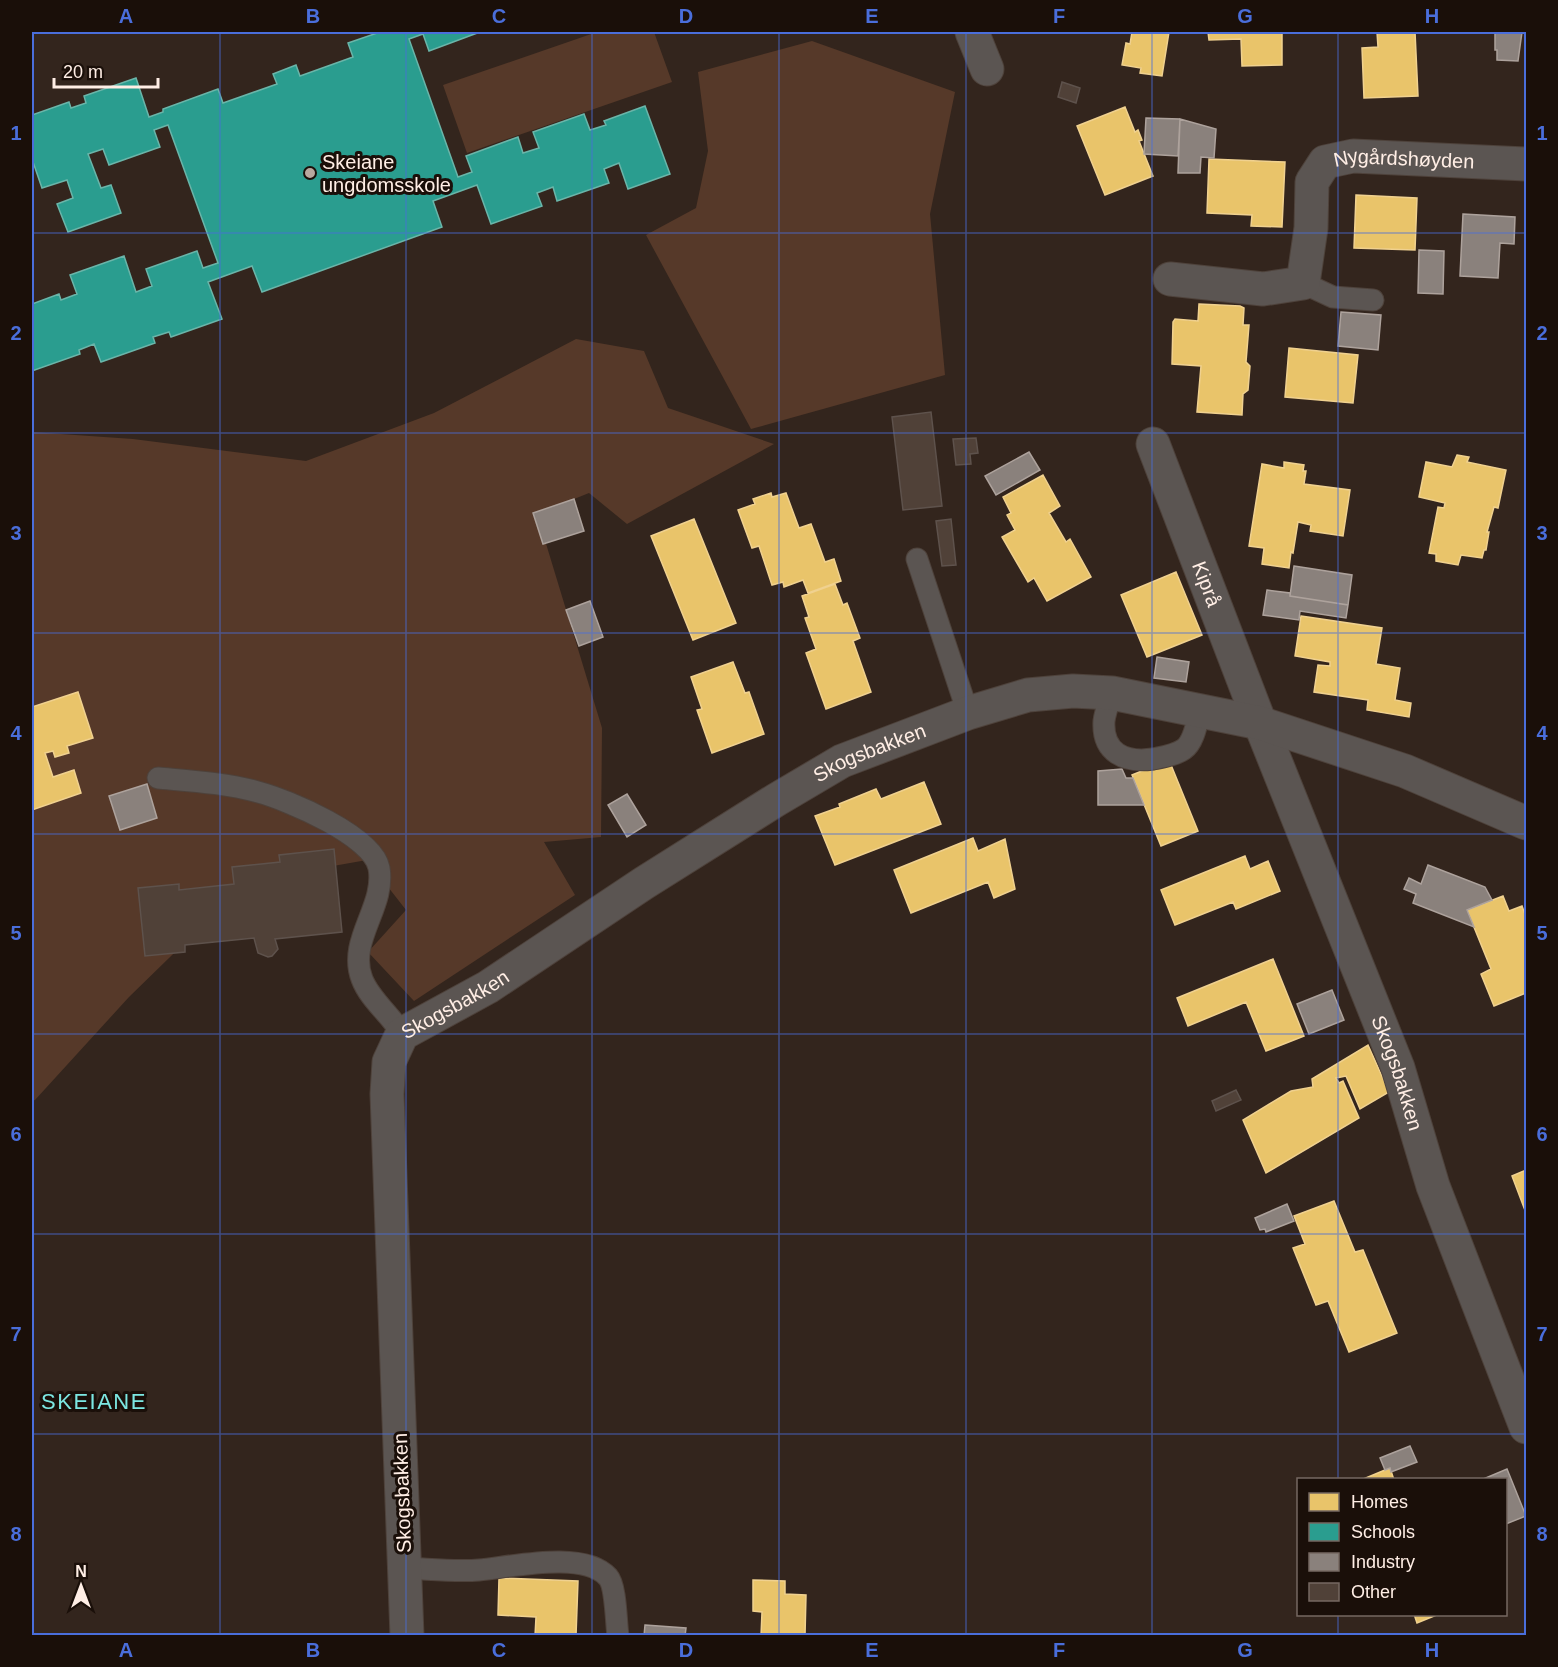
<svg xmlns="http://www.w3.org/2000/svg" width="1558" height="1667" font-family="Arial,sans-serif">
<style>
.green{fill:#563929}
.homes{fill:#e9c46a;stroke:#f0d18f;stroke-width:1.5}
.schools{fill:#2a9d8f;stroke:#6ab5a9;stroke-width:1.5}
.industry{fill:#8a817c;stroke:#ada29c;stroke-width:1.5}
.building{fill:#504138;stroke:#5e524c;stroke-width:1.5}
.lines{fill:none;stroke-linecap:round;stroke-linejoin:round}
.lane-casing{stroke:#4e423b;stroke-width:23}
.street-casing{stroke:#4e423b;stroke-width:35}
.lane{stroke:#5b5552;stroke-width:21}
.street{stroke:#5b5552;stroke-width:33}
.grid{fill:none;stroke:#4a6edb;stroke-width:1.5;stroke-opacity:0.55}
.poi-dot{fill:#b8a89f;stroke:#1a0f09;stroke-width:2}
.labels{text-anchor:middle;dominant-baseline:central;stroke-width:6;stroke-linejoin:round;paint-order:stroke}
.poi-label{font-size:20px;fill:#ffeee5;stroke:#1a0f09;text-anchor:start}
.street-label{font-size:20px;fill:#ffeee5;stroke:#1a0f09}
.quarter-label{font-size:22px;letter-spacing:1.5px;fill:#7ce7e2;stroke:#1a0f09}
.neatline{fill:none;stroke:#4a6edb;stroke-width:2}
.grid-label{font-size:20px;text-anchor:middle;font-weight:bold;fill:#4a6edb}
</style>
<rect width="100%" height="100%" fill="#33251d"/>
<path class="green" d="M597,32H654L672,82L467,153L443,85Z
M812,41L955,92L930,214L945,375L751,429L646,235L696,208L708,151L698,72Z
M576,339L644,351L668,408L774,444L627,524L589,493L537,514L602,728L601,837L544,842L575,895L414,1001L368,952L406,910L367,860L248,881L129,997L35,1100L32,1101V432L133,439L306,461L434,413Z"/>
<path class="homes" d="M1132,32H1169L1162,76L1140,73L1141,68L1122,65L1126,43L1130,44Z
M1208,32H1282V65L1242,66L1241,39L1209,40Z
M1377,32H1415L1418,96L1364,98L1362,48L1378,47Z
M1125,107L1135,132L1138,130L1142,140L1139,141L1153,176L1105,195L1077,126Z
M1209,159L1285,162L1282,227L1251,226L1252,215L1207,213Z
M1356,195L1417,198L1415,250L1354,248Z
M1199,304L1240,306L1244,308L1243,325H1249L1246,362L1250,366L1248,390L1243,394L1242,415L1197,412L1201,366L1172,364L1173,322L1175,319L1198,321Z
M1289,348L1358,355L1353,403L1285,397Z
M1457,455L1469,457L1467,462L1506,470L1498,508L1494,507L1487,532H1489L1486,550H1484L1482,558L1461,555L1458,565L1436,561V554L1429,553L1438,507L1444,508L1445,503L1419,497L1426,462L1452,467Z
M1284,462L1304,465L1303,471H1306L1304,484L1350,490L1343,536L1310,531L1311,525L1298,522L1293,553L1291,552L1289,568L1262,564L1264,548L1249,546L1262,464L1284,468Z
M1043,475L1060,506L1049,513L1066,542L1070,539L1091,577L1047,601L1034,578L1028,582L1002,537L1015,530L1007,515L1011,513L1003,497Z
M771,493L772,497L786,493L799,528L811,524L825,562L834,559L841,581L808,593L803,580L784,587L783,582L772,585L759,546L752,548L738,510L755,504L753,499Z
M694,519L736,623L693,640L651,536Z
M1176,572L1202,635L1147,657L1121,595Z
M835,584L843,605L847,603L860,638L853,641L871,692L826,709L806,653L816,649L805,618L809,617L802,596Z
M1301,616L1382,628L1376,664L1400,668L1395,700L1411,703L1409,717L1367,710L1368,700L1314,692L1318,665L1330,666V662L1295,656Z
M733,662L745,693L749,692L764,734L712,753L697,710L702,709L691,677Z
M78,692L93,738L67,746L69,753L55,757L53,751L45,753L53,777L74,770L81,793L32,810V707Z
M1169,760L1198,831L1161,846L1132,775Z
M924,782L941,824L835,865L815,816L840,807L839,804L876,789L881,799Z
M973,838L978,851L1005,839L1015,889L994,898L988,882L911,913L894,870Z
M1245,856L1250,869L1268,861L1280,891L1236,909L1233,902L1175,925L1161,890Z
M1503,896L1509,911L1522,906L1526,917V993L1494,1006L1481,974L1491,969L1467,910Z
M1273,959L1304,1036L1266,1051L1246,1002L1188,1026L1177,998Z
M1368,1045L1389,1092L1360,1109L1346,1076L1336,1078L1339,1083L1343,1081L1359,1118L1266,1173L1243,1120L1291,1091L1313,1087L1312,1079Z
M1526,1170V1213L1512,1176Z
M1334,1201L1355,1252L1363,1250L1397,1333L1349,1352L1328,1301L1316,1305L1293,1248L1305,1244L1294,1216Z
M1390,1468L1394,1480H1361L1385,1470Z
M499,1578L578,1581L576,1636H535L536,1617L498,1615Z
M753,1580L785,1581V1594L806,1595L805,1636H761L762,1612L753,1611Z
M1414,1614H1439L1417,1623Z"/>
<path class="schools" d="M380,32H480L429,51L423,34L409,39L458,177L472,172L466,156L518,137L523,153L539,148L533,132L584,114L590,130L606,125L604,121L645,106L670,174L628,189L619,163L604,169L609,183L557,201L553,187L537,193L542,206L491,224L477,185L433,201L442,227L262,292L252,266L208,282L222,319L171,337L169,332L153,337L155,343L101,362L94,344L79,350L80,354L32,371V304L59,294L61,300L77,294L70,275L124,256L136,292L152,286L146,269L197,251L203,268L218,263L168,125L154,130L160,147L109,165L103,149L88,154L101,188L111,185L121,213L68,232L57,204L73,198L67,180L42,188L32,159V115L69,102L71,108L86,103L84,96L136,78L149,117L163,112V109L218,89L223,103L277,84L273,74L296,65L300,76L353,57L348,43Z"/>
<path class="industry" d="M1495,32H1522L1518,61L1497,60V50H1495Z
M1146,118L1180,119L1178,156L1144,154Z
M1180,119L1216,129L1214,158L1201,157L1200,173H1178Z
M1463,214L1515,217L1514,244L1500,243L1498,278L1460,276Z
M1419,250L1444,251L1443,294L1418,293Z
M1341,312L1381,315L1378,350L1338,346Z
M1029,452L1040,470L996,495L985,476Z
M574,499L584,531L543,544L533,513Z
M1294,566L1352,575L1348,605L1290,596Z
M1267,590L1290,593V596L1348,605L1346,618L1300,611L1299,620L1263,615Z
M590,601L603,637L579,646L566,610Z
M1157,657L1189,662L1186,682L1154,678Z
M1122,769L1126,778H1133L1144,805H1098V771Z
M147,784L157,818L120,830L109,796Z
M627,794L646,825L627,837L608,805Z
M1428,865L1485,887L1492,900L1467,910L1474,927L1413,903L1416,894L1404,889L1409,878L1421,884Z
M1332,990L1344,1020L1309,1034L1297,1004Z
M1287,1204L1294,1221L1266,1232L1265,1229L1260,1230L1255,1218Z
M1410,1446L1417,1462L1391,1472L1390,1468L1385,1470L1380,1458Z
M1507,1469L1526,1516L1506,1524V1480H1481Z
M645,1625L686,1628L685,1636H644Z"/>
<path class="building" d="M1062,82L1080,88L1076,103L1058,97Z
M931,412L942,506L903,510L892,417Z
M976,438L978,453L970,454L971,464L956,465L953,439Z
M951,519L956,565L942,566L936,521Z
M334,849L342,932L275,939L278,949L272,956L268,957L258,953L254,938L185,945V952L145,956L138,888L179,884V890L234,884L232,867L280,862L279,855Z
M1236,1090L1241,1100L1216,1111L1212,1101Z"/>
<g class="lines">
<g class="lane-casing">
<path id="lane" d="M1303,283L1333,297L1373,300
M917,559L968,713
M1112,693C1109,702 1105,712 1104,721C1102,753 1125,763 1153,759C1163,757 1176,755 1184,749C1194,742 1197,722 1200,711
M158,778C191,781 226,783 258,792C288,800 373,836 379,868C386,907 347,940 362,979C370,1000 391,1015 402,1034
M405,1568C430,1569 455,1572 479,1570C511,1567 584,1550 608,1577C616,1586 616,1622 618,1636"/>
</g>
<g class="street-casing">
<g id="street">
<path d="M972,32L987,69"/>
<path id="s1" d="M1170,279L1263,289L1303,283L1311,228L1312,182L1325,162L1353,156L1526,164"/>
<path id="s2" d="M1153,444L1260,723L1398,1068L1433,1186L1526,1427"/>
<path id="s3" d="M407,1636L387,1094L389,1062L402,1034L488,987L644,883L776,800L842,761L968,713L1028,695L1073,691L1112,693L1260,723L1405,771L1526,823"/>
</g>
</g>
<use href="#lane" class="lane"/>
<use href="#street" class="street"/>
</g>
<path class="grid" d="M220,32V1636M406,32V1636M592,32V1636M779,32V1636M966,32V1636M1152,32V1636M1338,32V1480M32,233H1526M32,433H1526M32,633H1526M32,834H1526M32,1034H1526M32,1234H1526M32,1434H1526M1338,1614V1636"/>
<circle class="poi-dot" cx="310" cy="173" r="6"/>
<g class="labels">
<g class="poi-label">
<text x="322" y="162">Skeiane<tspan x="322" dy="23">ungdomsskole</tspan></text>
</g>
<g class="street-label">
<text stroke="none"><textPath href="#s1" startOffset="339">Nygårdshøyden</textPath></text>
<text stroke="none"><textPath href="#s2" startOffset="150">Kiprå</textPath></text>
<text stroke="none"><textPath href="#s3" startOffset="1152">Skogsbakken</textPath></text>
<text stroke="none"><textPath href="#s3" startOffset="666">Skogsbakken</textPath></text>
<text stroke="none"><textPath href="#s2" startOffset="675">Skogsbakken</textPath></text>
<text transform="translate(402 1493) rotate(-92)">Skogsbakken</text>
</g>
<g class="quarter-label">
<text x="94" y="1401">SKEIANE</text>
</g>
</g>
<rect width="1558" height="1667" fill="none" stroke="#1a0f09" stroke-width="66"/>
<rect x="1297" y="1478" width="210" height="138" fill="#1a0f09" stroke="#766861" stroke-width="1.5"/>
<rect x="1309" y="1493" width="30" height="18" fill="#e9c46a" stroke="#766861" stroke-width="1.5"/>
<text x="1351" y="1508" font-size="18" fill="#ffeee5">Homes</text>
<rect x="1309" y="1523" width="30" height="18" fill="#2a9d8f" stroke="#766861" stroke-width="1.5"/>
<text x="1351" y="1538" font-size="18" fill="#ffeee5">Schools</text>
<rect x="1309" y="1553" width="30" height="18" fill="#8a817c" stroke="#766861" stroke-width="1.5"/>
<text x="1351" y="1568" font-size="18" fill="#ffeee5">Industry</text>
<rect x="1309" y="1583" width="30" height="18" fill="#504138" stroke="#766861" stroke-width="1.5"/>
<text x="1351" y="1598" font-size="18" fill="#ffeee5">Other</text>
<g transform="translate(81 1586)" stroke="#1a0f09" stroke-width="4.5" paint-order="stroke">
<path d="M0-4.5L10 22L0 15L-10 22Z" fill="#ffeee5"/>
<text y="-9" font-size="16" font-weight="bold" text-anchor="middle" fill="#ffeee5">N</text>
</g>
<path d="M54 78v9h104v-9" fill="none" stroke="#ffeee5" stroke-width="3"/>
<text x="63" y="78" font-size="18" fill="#ffeee5" stroke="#1a0f09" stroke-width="4.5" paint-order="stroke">20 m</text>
<rect x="33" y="33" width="1492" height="1601" class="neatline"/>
<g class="grid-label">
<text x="126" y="23">A</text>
<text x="313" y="23">B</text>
<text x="499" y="23">C</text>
<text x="686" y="23">D</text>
<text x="872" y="23">E</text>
<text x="1059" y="23">F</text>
<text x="1245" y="23">G</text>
<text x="1432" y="23">H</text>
<text x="16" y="140">1</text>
<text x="1542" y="140">1</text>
<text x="16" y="340">2</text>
<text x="1542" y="340">2</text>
<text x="16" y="540">3</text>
<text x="1542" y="540">3</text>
<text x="16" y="740">4</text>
<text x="1542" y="740">4</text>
<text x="16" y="940">5</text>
<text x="1542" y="940">5</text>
<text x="16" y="1141">6</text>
<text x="1542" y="1141">6</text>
<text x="16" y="1341">7</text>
<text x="1542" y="1341">7</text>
<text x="16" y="1541">8</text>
<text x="1542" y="1541">8</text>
<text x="126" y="1657">A</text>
<text x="313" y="1657">B</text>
<text x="499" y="1657">C</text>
<text x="686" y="1657">D</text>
<text x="872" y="1657">E</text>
<text x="1059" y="1657">F</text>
<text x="1245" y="1657">G</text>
<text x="1432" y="1657">H</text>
</g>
</svg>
